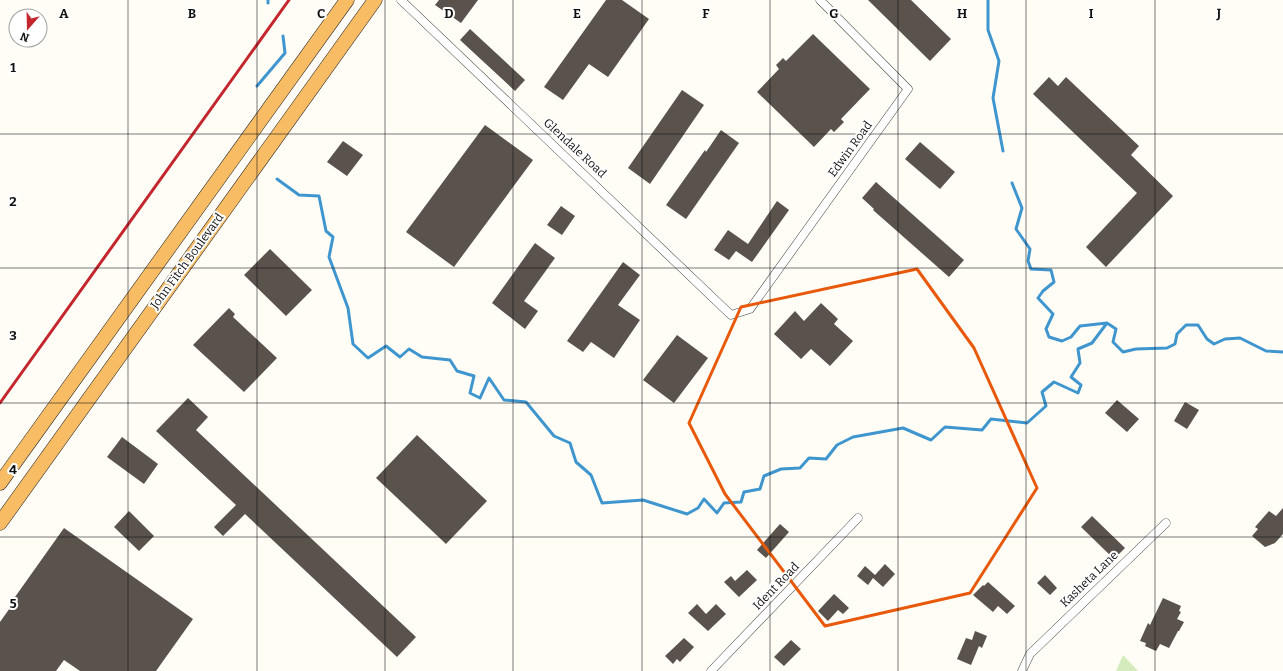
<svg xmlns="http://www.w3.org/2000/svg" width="1283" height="671" font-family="Bitter,serif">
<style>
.green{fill:#d5ebbd}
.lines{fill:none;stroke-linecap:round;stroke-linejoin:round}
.stream{stroke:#3f96cf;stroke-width:3}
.building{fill:#5a524d}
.minor-casing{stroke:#444;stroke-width:9}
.trunk-casing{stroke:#222;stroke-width:15}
.minor{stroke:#fff;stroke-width:8}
.trunk{stroke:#f7bc64;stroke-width:14}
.rail{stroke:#c4262e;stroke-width:3}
.marked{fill:none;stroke:#e8590c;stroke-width:3;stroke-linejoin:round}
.grid{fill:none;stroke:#111;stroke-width:1;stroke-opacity:0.55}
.labels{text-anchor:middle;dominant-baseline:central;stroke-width:4;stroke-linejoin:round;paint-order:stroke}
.street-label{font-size:12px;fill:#111;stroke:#fff}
.grid-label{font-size:13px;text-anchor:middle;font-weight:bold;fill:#111;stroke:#fff;stroke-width:4;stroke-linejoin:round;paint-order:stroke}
</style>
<rect width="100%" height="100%" fill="#fffdf5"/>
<path class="green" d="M1123,655L1138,671H1116Z"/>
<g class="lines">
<path class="stream" d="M988,0V30L999,61L993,98L1003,151
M268,3V0
M257,86L285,53L283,36
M277,179L299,195L319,196L326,231L333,237L329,257L348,308L353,344L368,358L386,346L400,357L409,349L422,357L450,360L457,371L474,376L470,393L480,398L489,378L504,400L526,402L554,436L570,443L576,462L591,475L602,503L643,500L687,514L698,508L704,499L717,513L724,503L741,502L744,492L760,489L764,476L781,469L800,468L809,458L826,459L837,445L853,437L903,428L931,440L945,427L982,430L991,419L1027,423L1046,406L1042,392L1054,382L1078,393L1081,385L1071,377L1080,363L1078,349L1092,343L1107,323
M1012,183L1022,208L1016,229L1030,249L1028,261L1031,269L1051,270L1054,282L1043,291L1038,298L1053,314L1046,329L1049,337L1062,341L1071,337L1080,326L1107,323
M1107,323L1116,329L1113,342L1123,352L1136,349L1167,348L1175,344L1177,334L1186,325H1198L1207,339L1214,344L1225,339L1240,338L1266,351L1283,352"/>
</g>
<path class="building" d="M439,0H478L461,23L435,5Z
M606,0H622L649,19L608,77L589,64L563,100L544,87Z
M868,0H911L951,39L930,61Z
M470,29L525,80L515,91L460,40Z
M813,34L870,89L841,119L844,122L834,132L831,129L814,147L757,92L779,69L776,65L783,58L786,61Z
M1049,77L1058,86L1066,77L1139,146L1131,155L1173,196L1106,267L1086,247L1137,193L1033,94Z
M682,90L704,105L650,184L628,168Z
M485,125L533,160L454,267L406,232Z
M721,130L739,143L686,219L666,205L705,150L706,152Z
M343,141L363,155L347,176L327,162Z
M920,142L955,172L940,189L905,159Z
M876,182L964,260L949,277L873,210L874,209L862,198Z
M777,201L789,210L752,262L736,251L729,260L714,250L728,230L748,244Z
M561,206L575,216L562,235L547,225Z
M535,243L555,258L524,301L538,311L525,329L492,303Z
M270,249L312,290L286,316L244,275Z
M623,262L640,275L618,305L640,320L614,358L591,342L583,352L567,341Z
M821,303L838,319L834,324L853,341L830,366L811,349L801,359L774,334L795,311L804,321Z
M229,308L235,314L233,317L277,358L244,392L193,345Z
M677,335L708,358L674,403L643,380Z
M188,398L208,417L196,430L416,637L397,657L245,514L223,536L214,527L236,505L156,431Z
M1117,400L1139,419L1127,432L1105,413Z
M1185,402L1199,410L1187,429L1174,421Z
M417,435L487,501L446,544L376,478Z
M122,437L158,464L144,484L107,457Z
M1283,508V534L1275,543L1265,547L1252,536L1258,529L1255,527L1269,511L1276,516Z
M129,511L154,536L139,551L114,527Z
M1092,516L1125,548L1114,559L1081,527Z
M780,524L789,532L766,558L757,550Z
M64,528L193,619L156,671H80L64,660L56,671H0V622L12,605L10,604Z
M885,564L895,574L883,587L873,578L868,585L857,576L865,566L875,575Z
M747,570L757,580L739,597L724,582L731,576L735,581Z
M1045,575L1057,588L1050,595L1037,583Z
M988,582L1015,606L1007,614L998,606L993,612L973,595L983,585L984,586Z
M834,594L849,608L843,614L838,610L828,621L818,611Z
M1163,598L1181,606L1179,611L1181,612L1177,619L1184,622L1179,631H1178L1169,648L1160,644L1156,651L1145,646L1146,643L1140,641L1148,623L1150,625Z
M697,604L706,614L716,604L726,614L708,631L688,613Z
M975,631L987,636L982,648L979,646L971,665L957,659L966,638L972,640Z
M684,638L694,647L680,662L677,659L673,664L665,656Z
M791,640L801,649L784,666L774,657Z"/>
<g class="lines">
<g class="minor-casing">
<path id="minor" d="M401,0L731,315L750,309L908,89L820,0
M711,671L858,518
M1022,671L1030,654L1166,523"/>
</g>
<g class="trunk-casing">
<path id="trunk" d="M0,483L347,0
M0,523L375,0"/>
</g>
<use href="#minor" class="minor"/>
<use href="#trunk" class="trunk"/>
<path class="rail" d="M0,403L289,0"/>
</g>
<path class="marked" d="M917,269L974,348L1037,488L970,593L825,626L725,494L689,423L741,307Z"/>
<path class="grid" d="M128,0V671M257,0V671M385,0V671M513,0V671M642,0V671M770,0V671M898,0V671M1026,0V671M1155,0V671M0,134H1283M0,268H1283M0,403H1283M0,537H1283"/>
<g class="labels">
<g class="street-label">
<text transform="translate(575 148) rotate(43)">Glendale Road</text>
<text transform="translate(850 149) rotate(-54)">Edwin Road</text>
<text transform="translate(187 261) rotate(-54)">John Fitch Boulevard</text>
<text transform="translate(1089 579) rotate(-44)">Kasheta Lane</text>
<text transform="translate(776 586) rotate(-46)">Ident Road</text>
</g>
</g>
<g class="grid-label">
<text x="64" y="18">A</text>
<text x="192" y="18">B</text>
<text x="321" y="18">C</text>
<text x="449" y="18">D</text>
<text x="577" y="18">E</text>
<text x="706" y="18">F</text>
<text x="834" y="18">G</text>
<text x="962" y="18">H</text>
<text x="1091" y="18">I</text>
<text x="1219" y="18">J</text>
<text x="13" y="72">1</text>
<text x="13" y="206">2</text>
<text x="13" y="340">3</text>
<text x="13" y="474">4</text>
<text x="13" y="608">5</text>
</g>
<g transform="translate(28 28) rotate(200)"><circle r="19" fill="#ffffff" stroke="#a0a0a0"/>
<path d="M0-3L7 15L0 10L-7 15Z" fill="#c4262e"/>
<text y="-6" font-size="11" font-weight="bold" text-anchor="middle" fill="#111111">N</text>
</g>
</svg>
